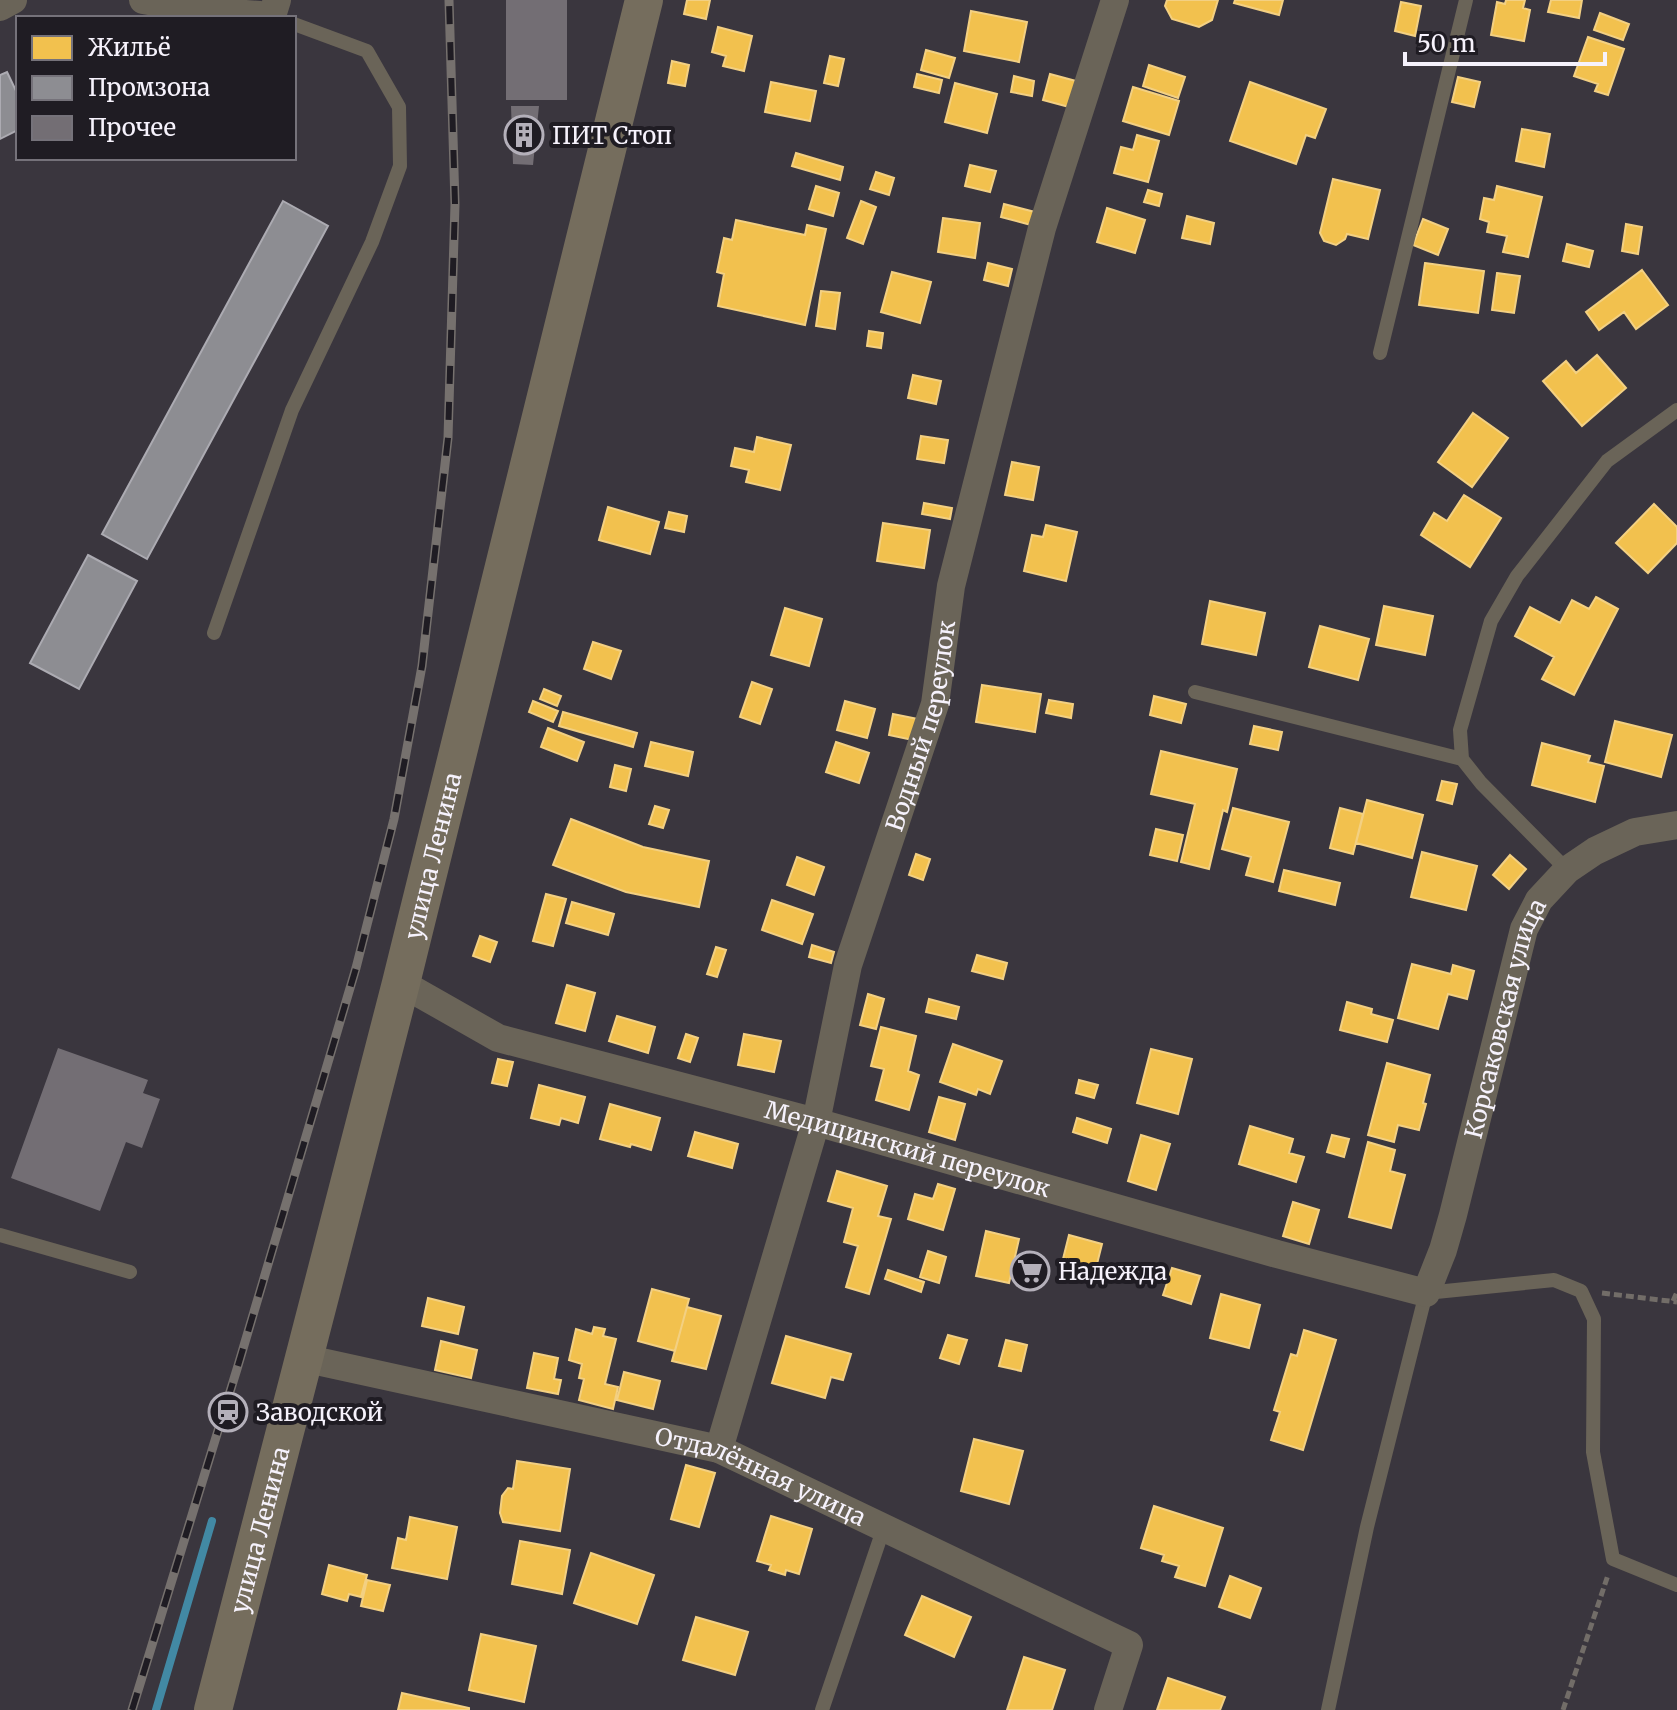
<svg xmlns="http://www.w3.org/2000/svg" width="1677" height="1710" font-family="Merriweather,serif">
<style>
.homes{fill:#f2c14e;stroke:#f3d082;stroke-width:2}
.industry{fill:#8d8d92;stroke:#acabb2;stroke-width:2}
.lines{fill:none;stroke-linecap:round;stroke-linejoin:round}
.stream{stroke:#4289a4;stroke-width:8}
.building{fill:#736e74}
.path{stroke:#726d68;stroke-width:5;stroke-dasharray:8 4;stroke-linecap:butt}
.service{stroke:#6a6458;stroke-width:14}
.minor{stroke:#6a6458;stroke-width:28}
.secondary{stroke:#756d5d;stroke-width:38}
.rail-casing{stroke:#76716e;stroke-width:9}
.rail{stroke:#1f1c23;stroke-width:6;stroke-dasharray:18;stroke-linecap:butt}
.labels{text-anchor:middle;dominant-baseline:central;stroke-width:8;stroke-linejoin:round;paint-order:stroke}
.poi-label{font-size:24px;fill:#f6f2fc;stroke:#1f1c23;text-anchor:start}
.street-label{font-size:24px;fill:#f6f2fc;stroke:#1f1c23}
</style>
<rect width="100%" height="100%" fill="#3a363e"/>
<path class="homes" d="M687,0H710L706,19L684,14Z
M1167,0H1218L1212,20L1199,27L1172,19L1165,6Z
M1235,0H1283L1279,15L1234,3Z
M1506,0H1525L1523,8L1530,10L1524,41L1491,35L1497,2L1505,4Z
M1551,0H1582L1579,18L1548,12Z
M1401,2L1421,6L1415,36L1395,31Z
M971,11L1027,22L1019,62L964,51Z
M1600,13L1629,24L1623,40L1594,30Z
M718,27L752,36L744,71L723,66L726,56L712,52Z
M1588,37L1624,49L1608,95L1595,91L1598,84L1574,76Z
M926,50L955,58L949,78L921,70Z
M830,56L844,59L838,86L824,83Z
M672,61L689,65L685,86L668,83Z
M1149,65L1185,77L1178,98L1143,86Z
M917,74L942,80L939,93L914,87Z
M1050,74L1076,81L1069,107L1043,100Z
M1014,76L1034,81L1032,96L1011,92Z
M1458,77L1480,82L1474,107L1452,102Z
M771,82L816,91L810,121L765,112Z
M1250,82L1326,109L1315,138L1306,135L1296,164L1230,141Z
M955,83L997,94L987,133L945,122Z
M1133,87L1179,101L1169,135L1123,121Z
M1522,129L1550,134L1544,167L1516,161Z
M1137,135L1159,141L1148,182L1114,173L1121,147L1133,150Z
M796,153L843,167L840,180L792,166Z
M970,165L996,171L990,192L965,186Z
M876,172L894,178L889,195L870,189Z
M1333,179L1380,190L1368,239L1347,234L1345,239L1336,245L1324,241L1320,233Z
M816,186L839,193L833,216L809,209Z
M1497,186L1542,197L1528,257L1503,252L1507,236L1487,232L1489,222L1480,219L1484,198L1494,200Z
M1148,190L1162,194L1159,206L1144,202Z
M861,201L876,207L863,244L847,238Z
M1004,204L1035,212L1031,225L1001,217Z
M1107,208L1145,220L1135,253L1097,242Z
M1187,216L1214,223L1210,244L1182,238Z
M943,218L980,223L975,258L938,252Z
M1423,219L1448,229L1438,255L1413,245Z
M736,220L805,235L807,225L826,229L805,325L718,306L724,274L717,272L724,238L732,240Z
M1626,224L1642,227L1638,254L1622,251Z
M1567,244L1593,251L1589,267L1563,261Z
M988,263L1012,269L1008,286L984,280Z
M1425,263L1484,271L1478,313L1419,305Z
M1642,270L1668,305L1636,329L1624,312L1599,330L1586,312Z
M892,272L931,282L920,323L881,312Z
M1497,273L1520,276L1514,313L1492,310Z
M821,291L840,293L835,329L816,326Z
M869,331L883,333L881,348L867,346Z
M1597,355L1626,388L1582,426L1543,381L1566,361L1576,373Z
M913,375L941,381L936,404L908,398Z
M1473,413L1508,438L1472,487L1438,462Z
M921,436L948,440L944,463L917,459Z
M757,437L791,445L780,490L746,482L749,470L731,466L735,448L754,452Z
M1012,462L1039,467L1033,500L1005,495Z
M1464,495L1501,518L1470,567L1421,535L1434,513L1447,521Z
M924,503L952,508L950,519L922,514Z
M1654,504L1677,527V543L1648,573L1616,543Z
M608,507L659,522L650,554L599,540Z
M669,512L687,516L684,532L665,528Z
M883,523L930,530L924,568L877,561Z
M1046,525L1077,532L1066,581L1024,571L1032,535L1043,537Z
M1596,597L1618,609L1574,695L1542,679L1554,657L1515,636L1530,607L1560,623L1572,600L1589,609Z
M1210,601L1265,613L1256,655L1202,644Z
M1384,606L1433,616L1425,655L1376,645Z
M785,608L822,619L809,666L771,655Z
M1320,626L1369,639L1358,680L1309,667Z
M593,642L621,651L611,679L584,669Z
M752,682L772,689L760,724L740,717Z
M982,685L1041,694L1035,732L976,722Z
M544,689L561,696L557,706L540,699Z
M1154,696L1186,704L1181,723L1150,715Z
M1049,700L1073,704L1071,718L1046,713Z
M533,701L558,711L553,722L529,712Z
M845,701L875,709L867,738L837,730Z
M563,712L637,733L633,747L559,726Z
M893,714L918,719L913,740L889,735Z
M1615,721L1672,735L1661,777L1605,762Z
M1254,726L1282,732L1278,750L1250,744Z
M548,728L584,742L577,761L541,747Z
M651,742L693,752L688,776L645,766Z
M836,742L869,753L859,783L826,772Z
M1542,743L1590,756L1588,762L1604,766L1595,802L1532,785Z
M1161,751L1237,769L1227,812L1223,810L1209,869L1181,862L1195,804L1151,794Z
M615,765L631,769L626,791L610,787Z
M1442,781L1457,784L1452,804L1437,800Z
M1367,800L1423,815L1412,858L1356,843Z
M655,806L669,810L663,828L649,824Z
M1233,808L1289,822L1273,882L1246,875L1251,857L1222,849Z
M1340,808L1363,814L1353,854L1330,848Z
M571,819L643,847L709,861L699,907L626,892L553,865Z
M1156,829L1183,835L1177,861L1150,855Z
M1422,852L1477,866L1466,910L1411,897Z
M916,854L930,859L923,880L909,875Z
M1510,855L1526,869L1509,889L1493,875Z
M797,857L824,867L814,895L787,885Z
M1284,870L1340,883L1335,905L1279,891Z
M546,894L566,899L553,946L533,941Z
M772,900L813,914L802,944L762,930Z
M572,902L614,914L608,935L566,923Z
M480,936L497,942L490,962L473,956Z
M812,945L834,952L831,963L809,957Z
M716,947L726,950L717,977L707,974Z
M977,955L1007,963L1003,979L972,971Z
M1412,964L1451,974L1453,965L1474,971L1467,999L1448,994L1438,1029L1398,1018Z
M567,985L595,993L585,1031L556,1023Z
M868,994L884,999L876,1029L860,1025Z
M929,999L959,1007L956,1019L926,1012Z
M1347,1002L1372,1009L1371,1014L1393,1020L1387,1042L1340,1030Z
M617,1016L655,1027L648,1053L609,1041Z
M881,1027L916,1036L908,1071L919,1075L909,1110L876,1100L884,1069L871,1066Z
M686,1034L698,1038L690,1062L678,1058Z
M744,1034L781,1041L774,1072L738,1065Z
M953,1044L1002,1061L990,1094L978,1089L976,1095L940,1082Z
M1151,1049L1192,1059L1178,1114L1137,1103Z
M498,1059L513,1062L507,1086L492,1083Z
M1387,1063L1430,1075L1423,1103L1426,1104L1419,1130L1398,1125L1394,1142L1368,1135Z
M1079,1080L1098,1085L1094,1098L1076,1093Z
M539,1085L585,1097L578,1123L561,1118L559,1125L531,1118Z
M939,1097L965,1104L955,1140L929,1132Z
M610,1104L660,1118L651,1150L631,1144L630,1147L600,1139Z
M1077,1118L1111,1129L1107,1143L1073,1132Z
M1250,1126L1293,1139L1289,1153L1304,1157L1296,1182L1239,1164Z
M695,1132L738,1144L732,1168L688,1156Z
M1141,1135L1170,1144L1156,1190L1128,1181Z
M1332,1135L1349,1139L1344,1157L1327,1152Z
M1368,1142L1395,1150L1390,1171L1405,1175L1391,1228L1349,1217Z
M837,1171L887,1186L878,1216L891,1219L869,1294L846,1287L858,1246L844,1242L853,1208L828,1201Z
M938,1184L955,1189L943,1230L908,1219L915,1194L933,1199Z
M1293,1202L1319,1210L1309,1244L1283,1236Z
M986,1231L1019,1239L1009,1283L976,1276Z
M1069,1235L1102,1244L1095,1272L1062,1263Z
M928,1251L946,1257L939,1283L920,1277Z
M1172,1268L1200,1276L1191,1304L1163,1295Z
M888,1270L924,1282L921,1292L885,1279Z
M652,1289L689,1299L675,1351L638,1341Z
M1221,1294L1260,1305L1249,1348L1210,1338Z
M428,1298L464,1307L458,1334L422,1326Z
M687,1307L721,1316L706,1369L672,1361Z
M594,1327L605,1329L603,1336L616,1339L605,1384L618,1387L613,1409L579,1400L584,1379L579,1378L582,1364L569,1360L576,1329L592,1334Z
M1304,1330L1336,1340L1303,1450L1271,1440L1280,1412L1274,1410L1291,1354L1297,1356Z
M948,1335L967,1340L959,1364L940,1358Z
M786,1336L851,1354L843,1380L831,1377L825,1398L772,1383Z
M1006,1340L1027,1345L1021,1371L999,1366Z
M441,1341L477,1350L471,1378L435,1370Z
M534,1353L558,1358L554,1379L561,1380L558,1394L527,1388Z
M624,1372L660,1381L653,1409L617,1400Z
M974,1439L1023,1451L1009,1504L961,1491Z
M517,1461L570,1469L560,1531L503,1522L500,1513L502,1496L508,1488L513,1489Z
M686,1465L715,1473L699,1527L671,1519Z
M1154,1506L1223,1528L1205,1586L1175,1577L1179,1566L1162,1561L1164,1555L1141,1548Z
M771,1516L812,1529L799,1574L786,1570L785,1575L769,1570L771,1565L757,1561Z
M410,1517L457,1527L447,1579L392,1568L398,1538L406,1540Z
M520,1541L570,1550L562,1594L512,1584Z
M591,1553L654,1575L637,1624L574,1603Z
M329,1565L367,1575L361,1597L349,1594L347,1601L322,1594Z
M1230,1576L1261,1588L1250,1618L1219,1607Z
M367,1580L390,1585L383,1611L361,1606Z
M922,1596L971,1617L954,1657L905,1635Z
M696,1617L748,1632L735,1675L683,1660Z
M481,1634L536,1646L524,1702L469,1690Z
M1024,1657L1065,1670L1052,1710H1007Z
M1168,1678L1225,1697L1220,1710H1157Z
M402,1693L469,1708V1710H398Z"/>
<path class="industry" d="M7,72L18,95V130L0,139V75Z
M283,201L328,226L147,559L102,534Z
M88,555L137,581L79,689L30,663Z"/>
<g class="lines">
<path class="stream" d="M156,1710L212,1521"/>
</g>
<path class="building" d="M506,0H567V100H506Z
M511,106H539L533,165L513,164Z
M58,1048L148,1080L143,1093L160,1099L142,1148L126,1142L100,1211L11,1178Z"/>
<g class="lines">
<path class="path" d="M1602,1293L1677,1302
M1673,1301L1677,1292
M1563,1710L1608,1575"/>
<path class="service" d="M1380,353L1466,0
M214,633L292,410L372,242L400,166L399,107L367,51L294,24
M1195,692L1462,759
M1567,870L1481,783L1462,759L1460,730L1491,621L1517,576L1607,461L1677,410
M0,1235L130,1272
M822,1710L884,1527
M1328,1710L1367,1527L1426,1293L1554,1280L1581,1291L1594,1319L1593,1452L1613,1559L1677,1585"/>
<g class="minor">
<path d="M143,0L206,11L272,16L277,0"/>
<path d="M0,7L13,0"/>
<path id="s1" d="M401,983L498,1038L816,1122L1277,1254L1426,1293L1443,1250L1453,1215L1524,929L1539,900L1567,870L1595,851L1635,832L1677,825"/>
<path id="s2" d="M303,1358L719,1449L1129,1645L1108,1710"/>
<path id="s3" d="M719,1449L816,1122L848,965L935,704L951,586L1042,228L1115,0"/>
</g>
<path class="secondary" id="s4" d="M213,1710L401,983L644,0"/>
<g class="rail-casing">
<path id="rail" d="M132,1710L237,1369L356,968L394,819L422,666L448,438L455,204L449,0"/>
</g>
<use href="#rail" class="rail"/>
</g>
<defs>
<g id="building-ring" transform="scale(2)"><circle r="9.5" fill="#1f1c23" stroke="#b4b0ba" stroke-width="1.5"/><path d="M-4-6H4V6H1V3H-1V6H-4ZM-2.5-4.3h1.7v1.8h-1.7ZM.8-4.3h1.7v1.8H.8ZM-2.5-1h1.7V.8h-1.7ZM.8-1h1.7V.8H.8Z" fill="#b4b0ba"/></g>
<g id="supermarket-ring" transform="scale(2)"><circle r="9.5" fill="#1f1c23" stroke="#b4b0ba" stroke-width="1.5"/><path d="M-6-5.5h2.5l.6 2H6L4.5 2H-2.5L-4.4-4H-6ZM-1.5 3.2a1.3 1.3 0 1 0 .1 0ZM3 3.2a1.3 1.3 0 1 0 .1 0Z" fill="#b4b0ba"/></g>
<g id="station-ring" transform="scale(2)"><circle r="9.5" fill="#1f1c23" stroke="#b4b0ba" stroke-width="1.5"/><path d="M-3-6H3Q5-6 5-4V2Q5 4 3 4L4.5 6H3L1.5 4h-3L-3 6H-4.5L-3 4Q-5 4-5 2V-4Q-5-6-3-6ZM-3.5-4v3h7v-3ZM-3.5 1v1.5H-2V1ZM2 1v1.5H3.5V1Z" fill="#b4b0ba"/></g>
</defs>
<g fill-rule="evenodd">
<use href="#building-ring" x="524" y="135"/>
<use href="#supermarket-ring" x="1030" y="1271"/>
<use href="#station-ring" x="228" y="1412"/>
</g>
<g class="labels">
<g class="poi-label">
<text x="552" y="135">ПИТ Стоп</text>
<text x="1058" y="1271">Надежда</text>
<text x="256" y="1412">Заводской</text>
</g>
<g class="street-label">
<text stroke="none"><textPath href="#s3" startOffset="752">Водный переулок</textPath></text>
<text stroke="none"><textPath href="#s4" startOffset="882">улица Ленина</textPath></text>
<text stroke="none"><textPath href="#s1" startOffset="1360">Корсаковская улица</textPath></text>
<text stroke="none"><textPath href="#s1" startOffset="536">Медицинский переулок</textPath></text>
<text stroke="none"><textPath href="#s2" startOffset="474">Отдалённая улица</textPath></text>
<text stroke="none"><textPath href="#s4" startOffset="186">улица Ленина</textPath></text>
</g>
</g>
<rect x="16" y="16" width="280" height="144" fill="#1f1c23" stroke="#75727a" stroke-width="2"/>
<rect x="32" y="36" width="40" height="24" fill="#f2c14e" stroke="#75727a" stroke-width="2"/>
<text x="88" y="56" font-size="24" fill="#f6f2fc">Жильё</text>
<rect x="32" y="76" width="40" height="24" fill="#8d8d92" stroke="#75727a" stroke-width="2"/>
<text x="88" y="96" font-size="24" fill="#f6f2fc">Промзона</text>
<rect x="32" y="116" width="40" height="24" fill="#736e74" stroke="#75727a" stroke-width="2"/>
<text x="88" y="136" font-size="24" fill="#f6f2fc">Прочее</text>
<path d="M1405 52v12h200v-12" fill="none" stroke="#f6f2fc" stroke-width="4"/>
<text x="1417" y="52" font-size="24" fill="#f6f2fc" stroke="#1f1c23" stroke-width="6" paint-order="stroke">50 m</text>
</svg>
